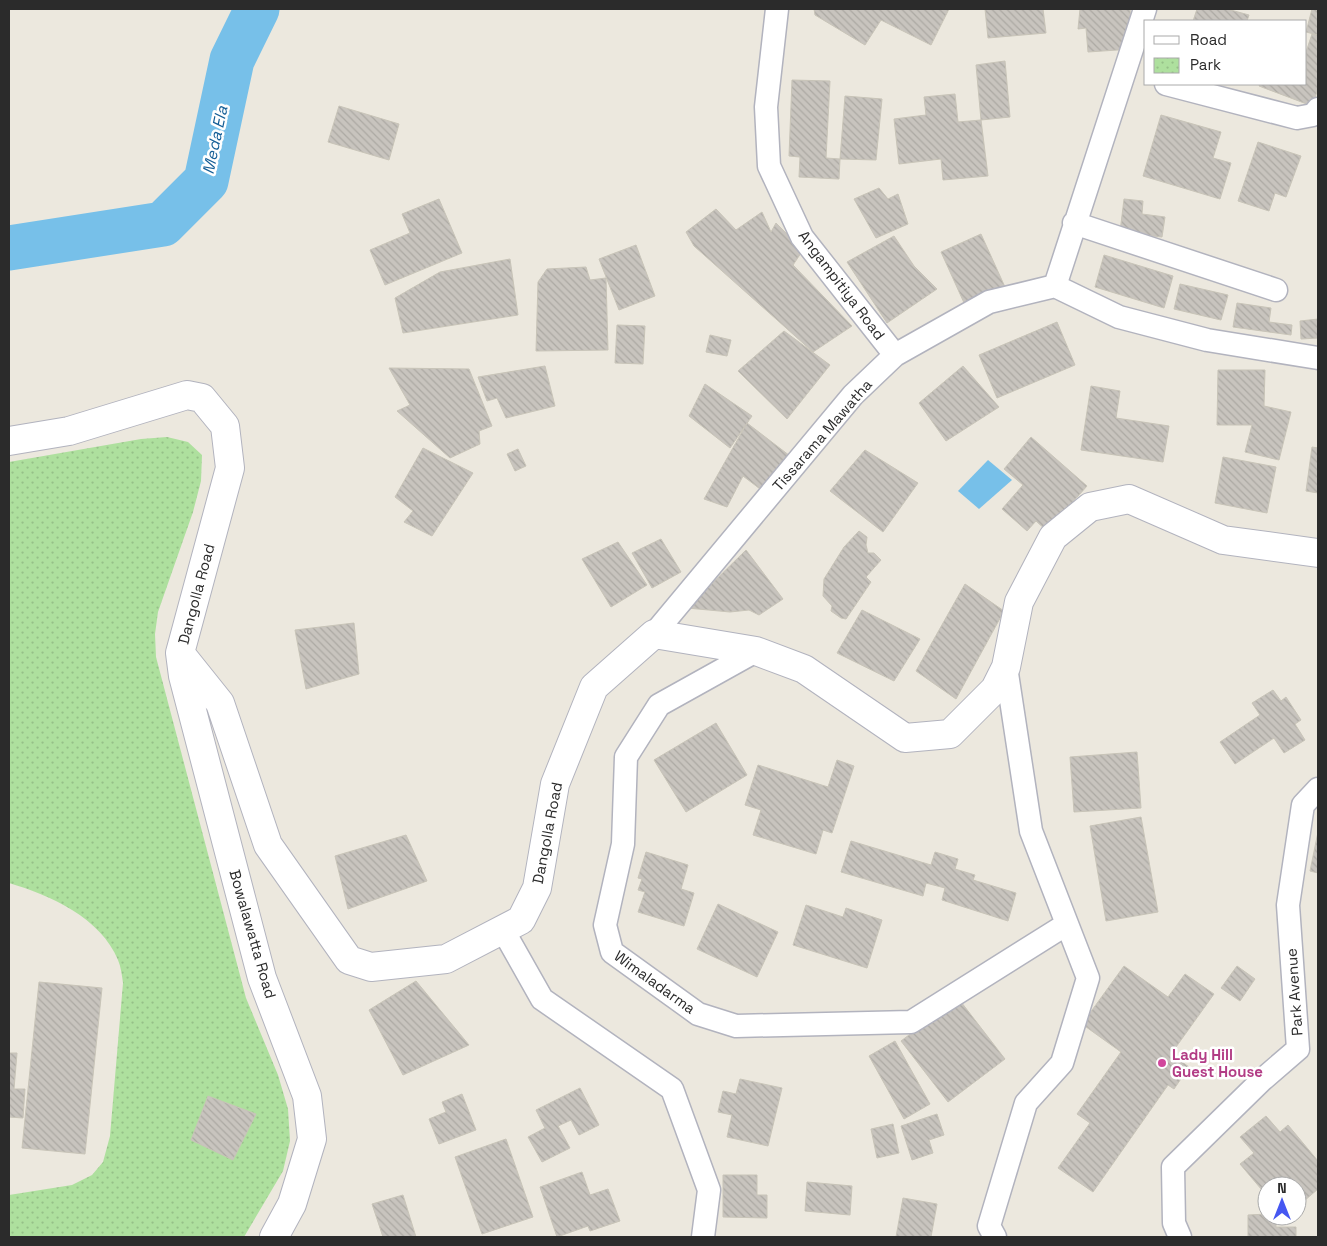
<svg xmlns="http://www.w3.org/2000/svg" width="1327" height="1246" font-family="'Space Grotesk',sans-serif">
<style>
.park{fill:url(#park-dots)}
.water{fill:#77c0e9}
.lines{fill:none;stroke-linecap:round;stroke-linejoin:round}
.river{stroke:#77c0e9;stroke-width:45}
.building{fill:url(#building-back-hatch);stroke:#c8c4b8}
.minor-casing{stroke:#b2b3be;stroke-width:25}
.tertiary-casing{stroke:#b2b3be;stroke-width:30}
.minor{stroke:#fff;stroke-width:22}
.tertiary{stroke:#fff;stroke-width:28}
.hotel-dot{fill:#d1479c;stroke:#fff;stroke-width:2}
.labels{text-anchor:middle;dominant-baseline:central;stroke-width:5;stroke-linejoin:round;paint-order:stroke}
.street-label{font-size:15px;fill:#2b2b2b;stroke:#fff}
.hotel-label{font-size:15px;font-weight:bold;fill:#b23c85;stroke:#fff;text-anchor:start}
.water-label{font-size:16px;font-style:italic;fill:#145e96;stroke:#fff}
</style>
<defs>
<pattern id="park-dots" width="8" height="8" patternUnits="userSpaceOnUse" patternTransform="scale(1.25)"><rect width="8" height="8" fill="#aee09e"/><path d="M2 2h.1M6 6h.1" fill="none" stroke="#96c088" stroke-width="1.8" stroke-linecap="round"/></pattern>
<pattern id="building-back-hatch" width="6" height="6" patternUnits="userSpaceOnUse" patternTransform="scale(1.25)"><rect width="6" height="6" fill="#c8c4be"/><path d="M-1 5l2 2M0 0l6 6M5-1l2 2" fill="none" stroke="#aca9a3"/></pattern>
</defs>
<rect width="100%" height="100%" fill="#ece8de"/>
<path class="park" d="M167,437L188,442L202,455L201,481L193,512L158,612L155,634L156,657L246,998L278,1075L288,1109L290,1141L283,1171L244,1237H9V1195L72,1185L92,1175L103,1162L110,1136L123,983C122,976 121,967 118,960C101,918 50,895 9,883V462L141,439Z"/>
<path class="water" d="M988,460L1012,480L979,509L958,491Z"/>
<g class="lines">
<path class="river" d="M9,248L163,224L206,181L232,60L257,9"/>
</g>
<path class="building" d="M814,9H949L931,45L881,20L865,45L815,15Z
M985,9H1043L1046,33L988,38Z
M1080,9H1130L1132,49L1088,52L1086,28L1078,29Z
M1197,9H1227L1249,15L1247,21H1193Z
M1312,9H1318V35L1306,32Z
M1312,34L1318,35V89L1312,106L1259,86L1260,84H1306V52Z
M1005,61L1010,117L981,120L976,65Z
M792,80L830,81L826,158L840,159L839,179L799,177L800,157L789,156Z
M955,94L958,122L981,120L988,176L943,180L941,159L899,164L894,119L926,115L924,97Z
M845,96L882,99L876,160L840,159Z
M339,106L399,124L389,160L328,142Z
M1161,115L1221,132L1213,158L1231,163L1220,199L1143,176Z
M1258,142L1301,156L1286,197L1275,193L1269,211L1238,201Z
M879,188L888,199L898,194L908,224L876,238L854,199Z
M439,199L462,253L385,285L370,250L410,233L402,214Z
M1124,199L1143,201L1142,214L1165,217L1162,237L1120,232Z
M716,209L736,230L762,212L771,232L776,223L803,250L793,265L852,326L813,352L694,246L686,232Z
M981,234L1005,287L965,305L941,252Z
M894,236L914,266L937,289L887,323L847,262Z
M636,245L655,296L619,310L599,259Z
M1104,255L1173,276L1164,308L1095,287Z
M510,259L518,315L403,333L395,298L440,272Z
M586,267L590,280L606,278L608,350L536,351L538,282L547,269Z
M1180,284L1228,295L1221,320L1174,309Z
M1237,303L1271,308L1269,322L1292,325L1291,335L1233,327Z
M1318,319V338L1301,339L1300,321Z
M1057,322L1075,365L997,398L979,355Z
M617,325L645,326L643,364L615,363Z
M784,331L830,365L787,419L738,371Z
M710,335L731,340L727,356L706,352Z
M545,366L555,406L506,418L497,398L487,401L478,377Z
M963,366L999,407L946,441L919,403Z
M389,368L469,369L492,426L479,431L480,444L450,458L397,411L410,405Z
M1218,370H1265L1264,406L1291,412L1279,460L1245,452L1252,425H1217Z
M705,384L752,416L730,448L689,416Z
M1091,386L1120,391L1116,418L1169,426L1163,462L1081,450Z
M747,423L794,459L764,492L743,476L727,507L704,499Z
M1031,437L1087,486L1047,531L1036,521L1027,531L1002,509L1023,485L1004,469Z
M1312,447L1318,448V493L1306,491Z
M423,448L473,473L432,536L404,522L413,511L395,497Z
M518,449L526,466L515,471L507,454Z
M865,450L918,483L883,532L830,491Z
M1223,457L1276,467L1267,513L1215,503Z
M859,531L867,537L866,545L868,553H874L881,560L866,577L871,582L846,619L841,618L831,611L832,606L823,596L824,579L844,547Z
M661,539L681,572L652,588L632,553Z
M618,542L647,585L611,607L582,559Z
M746,550L783,599L759,615L749,610L730,612L687,608Z
M965,584L1004,611L956,699L916,671Z
M862,610L920,639L894,681L837,653Z
M354,623L359,674L306,689L295,630Z
M1273,690L1281,701L1286,697L1301,720L1295,724L1305,740L1284,753L1274,738L1235,764L1220,742L1260,715L1252,703Z
M716,723L747,775L686,812L654,760Z
M1137,752L1141,808L1074,812L1070,757Z
M837,760L854,766L832,833L823,830L816,854L753,835L761,810L745,805L758,765L828,787Z
M1141,817L1158,912L1106,921L1090,826Z
M1318,832V873L1310,871Z
M406,835L427,881L348,909L335,856Z
M851,841L931,865L935,852L958,859L955,869L975,875L973,880L1016,893L1008,921L942,900L945,888L926,883L923,896L841,872Z
M646,852L688,865L681,889L694,893L684,926L638,912L645,892L638,890L642,879L638,878Z
M718,904L778,932L757,977L697,949Z
M806,905L843,917L846,908L882,920L867,968L793,945Z
M1124,966L1168,997L1185,974L1214,994L1171,1054L1189,1067L1174,1089L1168,1085L1093,1192L1058,1168L1090,1123L1077,1114L1121,1052L1082,1024Z
M1237,966L1255,979L1240,1001L1221,988Z
M416,981L469,1045L403,1075L369,1010Z
M39,982L102,988L85,1154L22,1148Z
M958,998L1005,1059L948,1102L901,1041Z
M895,1041L930,1104L904,1119L869,1056Z
M9,1053H17L14,1089H25L23,1118L9,1117Z
M740,1079L782,1088L768,1146L727,1137L732,1115L718,1112L723,1091L736,1094Z
M580,1088L599,1125L579,1135L571,1120L558,1126L570,1148L542,1162L528,1137L545,1128L536,1110Z
M462,1094L476,1130L439,1144L429,1119L446,1112L442,1102Z
M208,1096L256,1114L233,1160L191,1140Z
M937,1114L944,1135L929,1140L933,1153L912,1160L901,1126Z
M1266,1116L1280,1132L1288,1125L1318,1161V1189L1297,1207V1186H1267V1196L1240,1164L1254,1153L1240,1137Z
M893,1124L899,1153L877,1158L871,1129Z
M506,1139L533,1217L482,1234L455,1157Z
M582,1172L590,1195L608,1189L620,1221L590,1231L588,1226L557,1237L540,1187Z
M723,1175H757V1195H767V1218L723,1217Z
M807,1182L852,1186L850,1215L805,1211Z
M403,1195L416,1237H383L372,1204Z
M903,1198L937,1204L931,1237H896Z
M1267,1214V1216H1276V1227H1296V1237H1248V1215Z"/>
<g class="lines">
<g class="minor-casing">
<path id="minor" d="M777,9L766,107L769,166L802,237L895,355
M1166,84L1297,118L1313,115L1318,109
M1074,223L1276,290
M1055,286L1145,9
M654,634L853,395L895,355L989,302L1055,286L1119,317L1207,340L1318,358
M756,651L659,705L626,757L623,844L605,925L612,952L698,1014L736,1026L911,1022L1067,924
M503,930L542,999L672,1089L709,1190L703,1237
M995,1237L989,1226L1026,1103L1062,1063L1088,978L1031,831L1006,667
M1180,1237L1174,1223L1173,1167L1262,1080L1298,1049L1288,905L1303,805L1318,789"/>
</g>
<g class="tertiary-casing">
<path id="tertiary" d="M9,441L69,431L187,395L202,398L225,426L230,468L180,653L183,676L262,978L307,1096L312,1139L292,1204L274,1237
M180,653L220,703L268,845L349,960L371,967L446,959L521,920L537,888L555,784L594,687L654,634L756,651L804,669L905,738L950,734L995,689L1006,667L1019,602L1053,537L1090,507L1129,499L1223,540L1318,553"/>
</g>
<use href="#minor" class="minor"/>
<use href="#tertiary" class="tertiary"/>
</g>
<circle class="hotel-dot" cx="1162" cy="1063" r="5"/>
<g class="labels">
<g class="street-label">
<text transform="translate(842 285) rotate(53)">Angampitiya Road</text>
<text transform="translate(822 435) rotate(-49)">Tissarama Mawatha</text>
<text transform="translate(196 594) rotate(-75)">Dangolla Road</text>
<text transform="translate(547 833) rotate(-79)">Dangolla Road</text>
<text transform="translate(253 934) rotate(74)">Bowalawatta Road</text>
<text transform="translate(655 982) rotate(36)">Wimaladarma</text>
<text transform="translate(1294 992) rotate(-94)">Park Avenue</text>
</g>
<g class="hotel-label">
<text x="1172" y="1054">Lady Hill<tspan x="1172" dy="17">Guest House</tspan></text>
</g>
<g class="water-label">
<text transform="translate(215 140) rotate(-78)">Meda Ela</text>
</g>
</g>
<rect width="1327" height="1246" fill="none" stroke="#2b2b2b" stroke-width="20"/>
<rect x="1144" y="20" width="162" height="65" fill="#ffffff" stroke="#aaaaaa"/>
<rect x="1154" y="36" width="25" height="8" fill="#ffffff" stroke="#aaaaaa"/>
<text x="1190" y="45" font-size="15" fill="#2b2b2b">Road</text>
<rect x="1154" y="58" width="25" height="15" fill="url(#park-dots)" stroke="#aaaaaa"/>
<text x="1190" y="70" font-size="15" fill="#2b2b2b">Park</text>
<g transform="translate(1282 1201)"><circle r="24" fill="#ffffff" stroke="#aaaaaa"/>
<path d="M0-4L9 19L0 12L-9 19Z" fill="#4657f1"/>
<text y="-8" font-size="14" font-weight="bold" text-anchor="middle" fill="#2b2b2b">N</text>
</g>
</svg>
